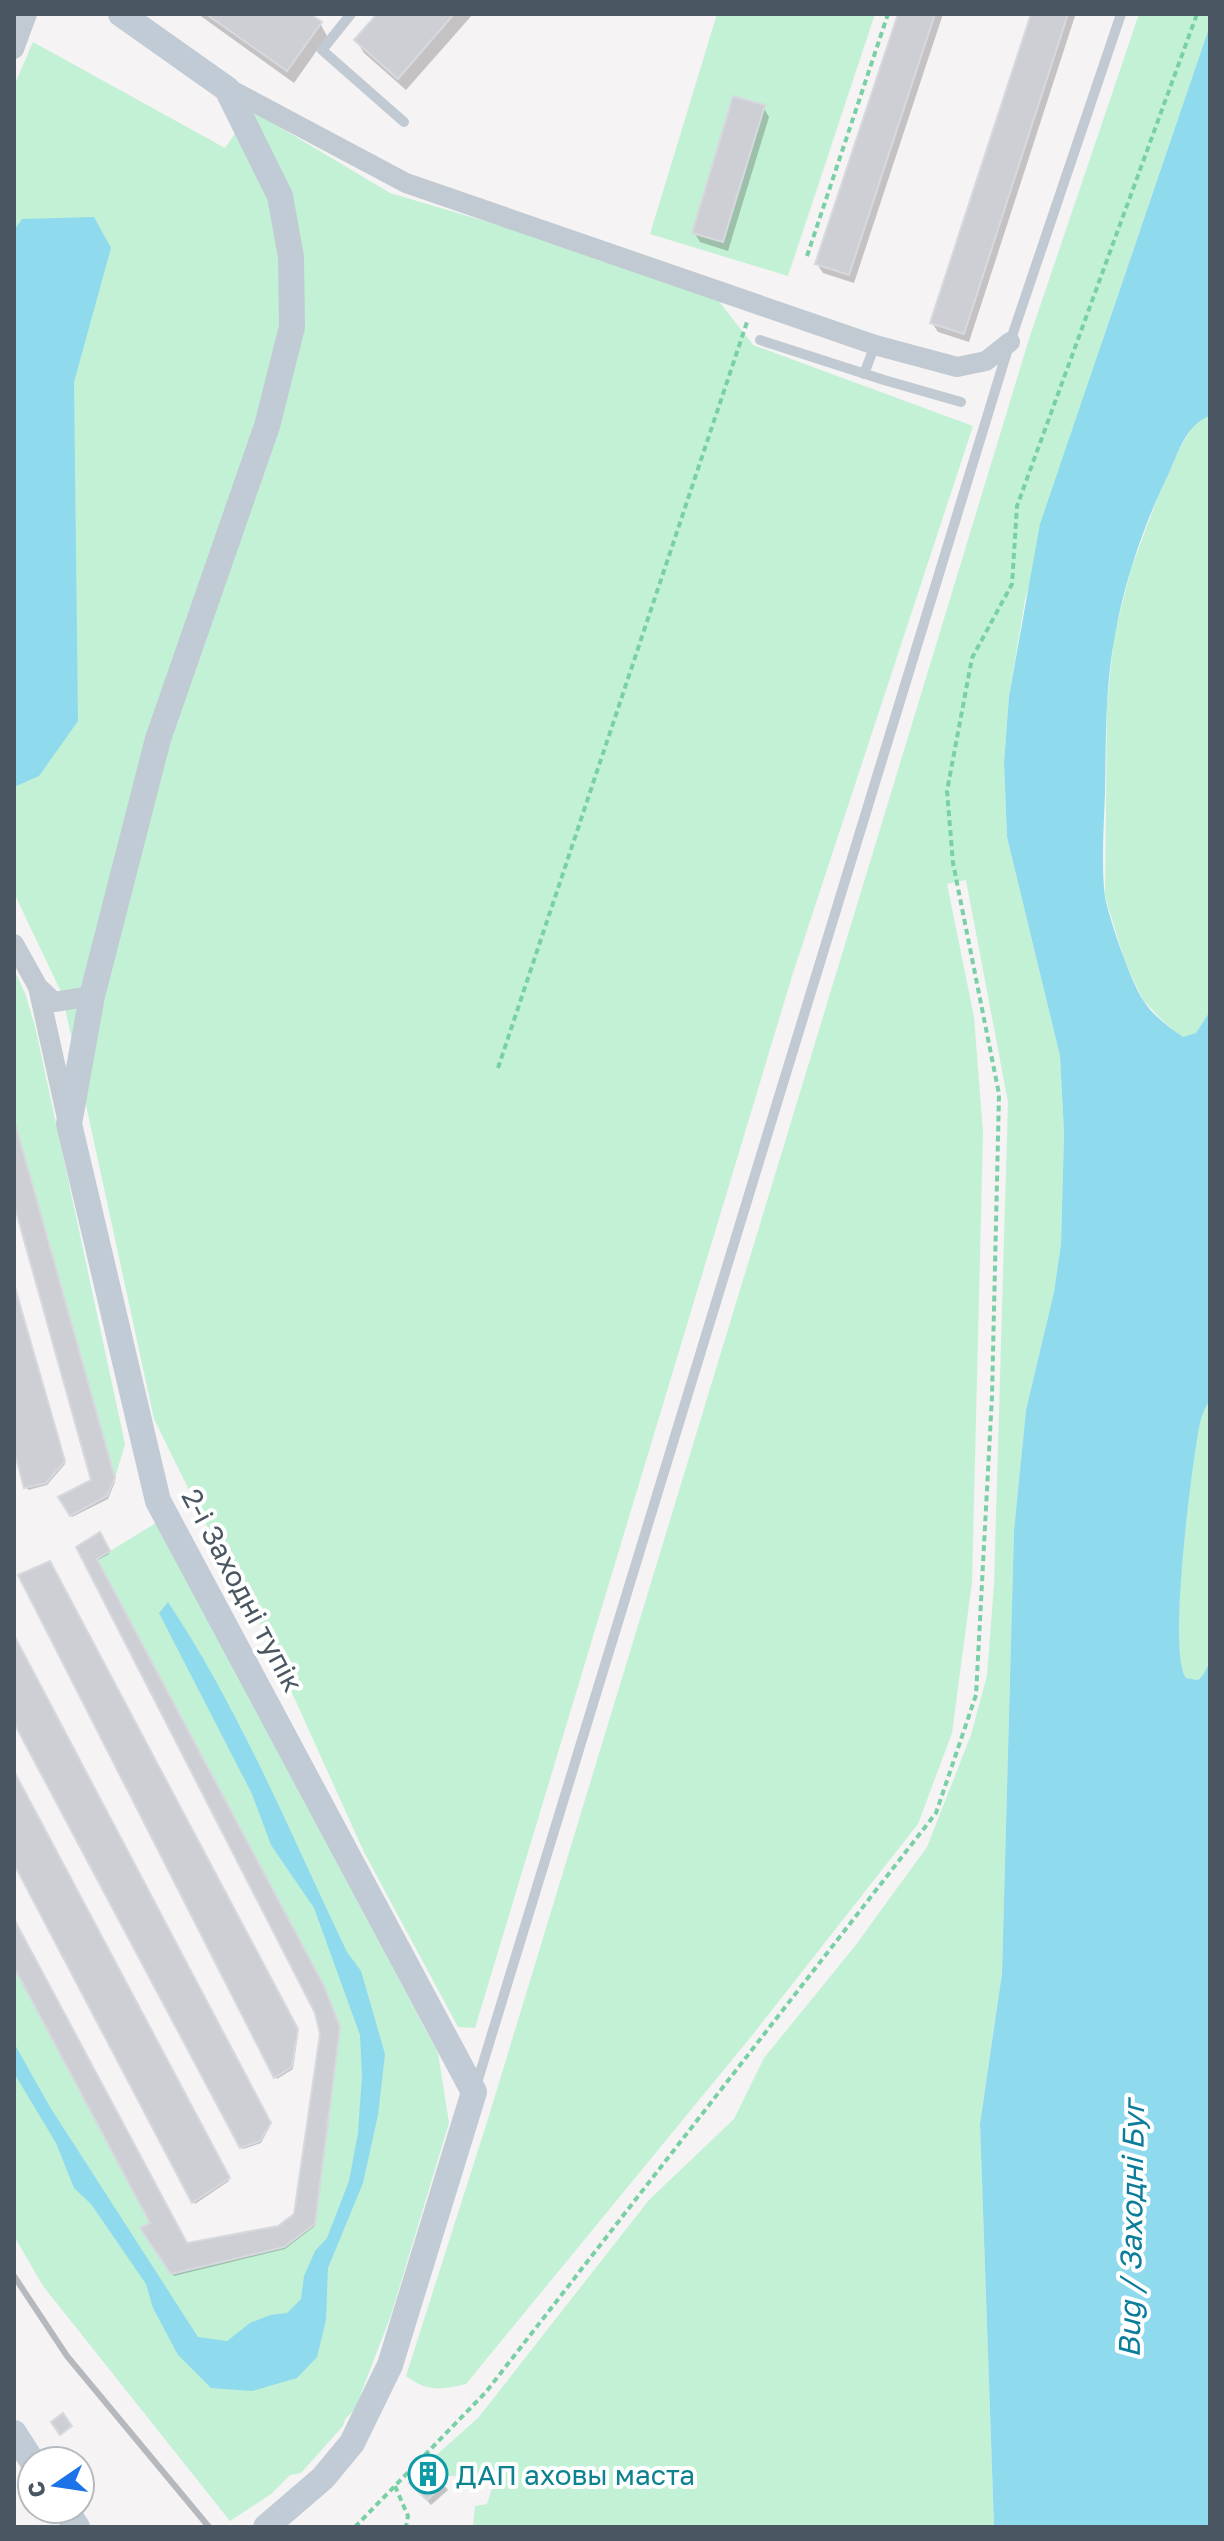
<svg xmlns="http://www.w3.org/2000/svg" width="1224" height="2541" font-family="'Golos Text',sans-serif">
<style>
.green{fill:#c3f1d5}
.water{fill:#90daee}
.shadow{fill:#0003}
.building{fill:#cdcfd5;stroke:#d7d9de;stroke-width:2}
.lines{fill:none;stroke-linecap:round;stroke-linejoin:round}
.path{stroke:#7ad0a6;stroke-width:4;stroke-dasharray:6 4;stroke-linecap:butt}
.lane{stroke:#c1cad2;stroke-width:10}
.street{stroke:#c1cad2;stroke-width:20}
.secondary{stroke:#c1cbd6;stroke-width:26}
.rail{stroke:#b5b8bd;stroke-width:6}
.labels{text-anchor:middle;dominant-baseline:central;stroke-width:8;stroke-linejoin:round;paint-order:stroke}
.street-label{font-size:28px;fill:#4a5661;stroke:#fff}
.culture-label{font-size:28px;fill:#0d838f;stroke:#fff;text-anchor:start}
.water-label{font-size:30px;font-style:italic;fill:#0c7c9b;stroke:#fff}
</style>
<rect width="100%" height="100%" fill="#f5f3f3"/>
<path class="green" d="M717,14H875L788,276L650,234Z
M1139,14H1210V25L1102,342L1025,600L1009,696L1004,763L1007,837L1060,1056L1064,1133L1061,1244L1054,1292L1026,1410L1014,1530L1002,1973L980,2124L994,2527H473L475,2506L487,2504L496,2476H427L425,2465L478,2418L649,2200L734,2119L764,2058L855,1946L927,1847L971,1735L987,1676L994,1585L1008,1102L966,880L947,884L974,1017L983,1133L972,1582L952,1733L918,1824L754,2033L466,2384C442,2390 427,2392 406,2376L488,2119L1029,339Z
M33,42L225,148L251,110L390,193L708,287L753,345L973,426L793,973L475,2028L458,2027L364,1852L264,1631L231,1575L154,1419L62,994L14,893V86Z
M1206,416H1210V1011L1196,1033L1183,1038L1162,1020L1143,1000L1125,962L1105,896L1107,705L1114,636L1131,569L1159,494L1179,450L1193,426Z
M14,970L25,993L35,1026L125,1444L115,1478L14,1119Z
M1210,1399V1662L1203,1675L1198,1680L1186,1678C1166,1651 1192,1467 1199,1428C1201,1417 1205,1408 1210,1399Z
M156,1523L438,2053L449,2123L391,2315L355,2409L345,2419L343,2426L301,2473L290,2475L271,2494L230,2521L43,2286L14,2236V1967L150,2223L140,2229L171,2274L284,2247L314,2224L324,1986L97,1559Z"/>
<path class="water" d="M1210,25V416C1187,423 1178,453 1169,473C1144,524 1125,579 1115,635C1105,687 1106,741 1105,793C1104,823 1101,868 1105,897C1110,921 1130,980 1143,1000C1152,1015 1169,1027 1183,1037L1196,1033L1210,1011V1399C1205,1408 1201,1417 1199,1428C1192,1467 1167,1652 1186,1678L1198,1680L1203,1675L1210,1662V2527H994L980,2124L1002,1973L1014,1530L1026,1410L1054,1292L1061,1244L1064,1133L1060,1056L1007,837L1004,763L1009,696L1040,524Z
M94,217L111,248L74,382L78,721L39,776L14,787V230L22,219Z
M168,1602C239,1708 292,1837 347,1952L361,1971L385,2054L378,2115L363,2183L328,2268L326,2320L317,2357L297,2378L252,2391L211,2388L178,2355L153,2308L146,2284L91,2204L74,2188L56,2143L14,2073V2043L50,2107L198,2337L227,2341L250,2323L270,2315L287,2313L301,2299L304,2276L315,2251L327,2238L349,2181L358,2133L362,2075L360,2035L314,1908L271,1845L252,1794L159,1613Z"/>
<path class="shadow" d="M198,14H307L320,23L327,36L294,83Z
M379,14H473L406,90L364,53L356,40Z
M900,14H943L854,283L823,273L817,264Z
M1033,14H1074L1075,16L969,342L938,332L932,323Z
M763,107L769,117L728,251L700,242L694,232Z
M14,1123L115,1482L108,1499L72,1517L61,1498L93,1481L14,1196Z
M14,1287L65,1464L47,1485L28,1490L14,1443Z
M99,1535L109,1554L96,1561L324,1991L340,2031L315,2226L285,2249L174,2276L143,2229L152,2223L14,1963V1923L186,2246L279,2228L296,2215L322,2034L317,2012L79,1548Z
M49,1563L298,2033L293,2069L277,2079L21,1576Z
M14,1638L270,2126L261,2143L243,2149L14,1719Z
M14,1775L229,2181L195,2204L14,1860Z
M429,2468L448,2490L431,2505L411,2483Z"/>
<path class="building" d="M206,14H310L322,22L287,71Z
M377,14H454L398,79L354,40Z
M898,14H935L849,275L815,264Z
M1031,14H1068L964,334L930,323Z
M733,96L765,105L723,242L692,233Z
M14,1119L115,1478L107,1496L70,1516L58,1497L91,1480L14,1204Z
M14,1284L65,1461L46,1483L24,1488L14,1450Z
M100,1532L110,1551L97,1559L324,1986L340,2027L315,2224L284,2247L171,2274L140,2228L150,2223L14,1967V1919L187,2243L278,2226L294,2214L320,2034L315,2013L76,1547Z
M50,1561L298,2029L292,2067L274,2078L18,1575Z
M14,1635L271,2123L260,2141L240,2148L14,1723Z
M14,1771L230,2178L192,2203L14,1864Z
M63,2413L72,2426L60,2435L51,2422Z
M429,2465L446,2483L427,2500L409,2483Z"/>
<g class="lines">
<path class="path" d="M807,256L888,14
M498,1068L748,319
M395,2486L408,2516L406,2527
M355,2527L486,2392L936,1813L976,1695L992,1396L999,1094L953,863L947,791L972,658L1012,584L1017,506L1197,14"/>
<path class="lane" d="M351,14L322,50L404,122
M760,340L884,380L961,402
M864,374L875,345
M476,2086L1010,342L1121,14"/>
<path class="street" d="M14,49L27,14
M220,84L406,183L875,345L957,367L986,361L1010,342
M14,944L38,987L67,1118
M38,987L54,1002L92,996"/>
<path class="secondary" d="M121,14L227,89L280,196L291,257L292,327L267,426L158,739L92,996L69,1124L158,1501L474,2092L390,2365L352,2443L323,2478L266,2527
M14,2433L32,2461
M65,2509L77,2527"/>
<path class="rail" d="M14,2276L67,2356L209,2527"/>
</g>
<defs>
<g id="building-ring" transform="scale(2)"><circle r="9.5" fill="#fff" stroke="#0f9aa8" stroke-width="1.5"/><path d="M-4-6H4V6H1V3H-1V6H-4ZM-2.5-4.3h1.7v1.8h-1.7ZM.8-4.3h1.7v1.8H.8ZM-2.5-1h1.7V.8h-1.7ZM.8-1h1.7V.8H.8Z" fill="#0f9aa8"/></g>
</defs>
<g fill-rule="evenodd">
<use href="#building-ring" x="428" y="2474"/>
</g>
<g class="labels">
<g class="street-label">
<text transform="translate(243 1590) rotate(62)">2-і Заходні тупік</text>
</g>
<g class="culture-label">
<text x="456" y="2474">ДАП аховы маста</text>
</g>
<g class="water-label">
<text transform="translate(1131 2229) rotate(-89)">Bug / Заходні Буг</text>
</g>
</g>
<rect width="1224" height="2541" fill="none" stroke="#4a5661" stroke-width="32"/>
<g transform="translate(56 2485) rotate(257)"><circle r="38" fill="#ffffff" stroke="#b7bbc0" stroke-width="2"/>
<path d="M0-6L14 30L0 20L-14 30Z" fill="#1a73e8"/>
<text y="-12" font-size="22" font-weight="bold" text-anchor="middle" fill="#4a5661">С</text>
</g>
</svg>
